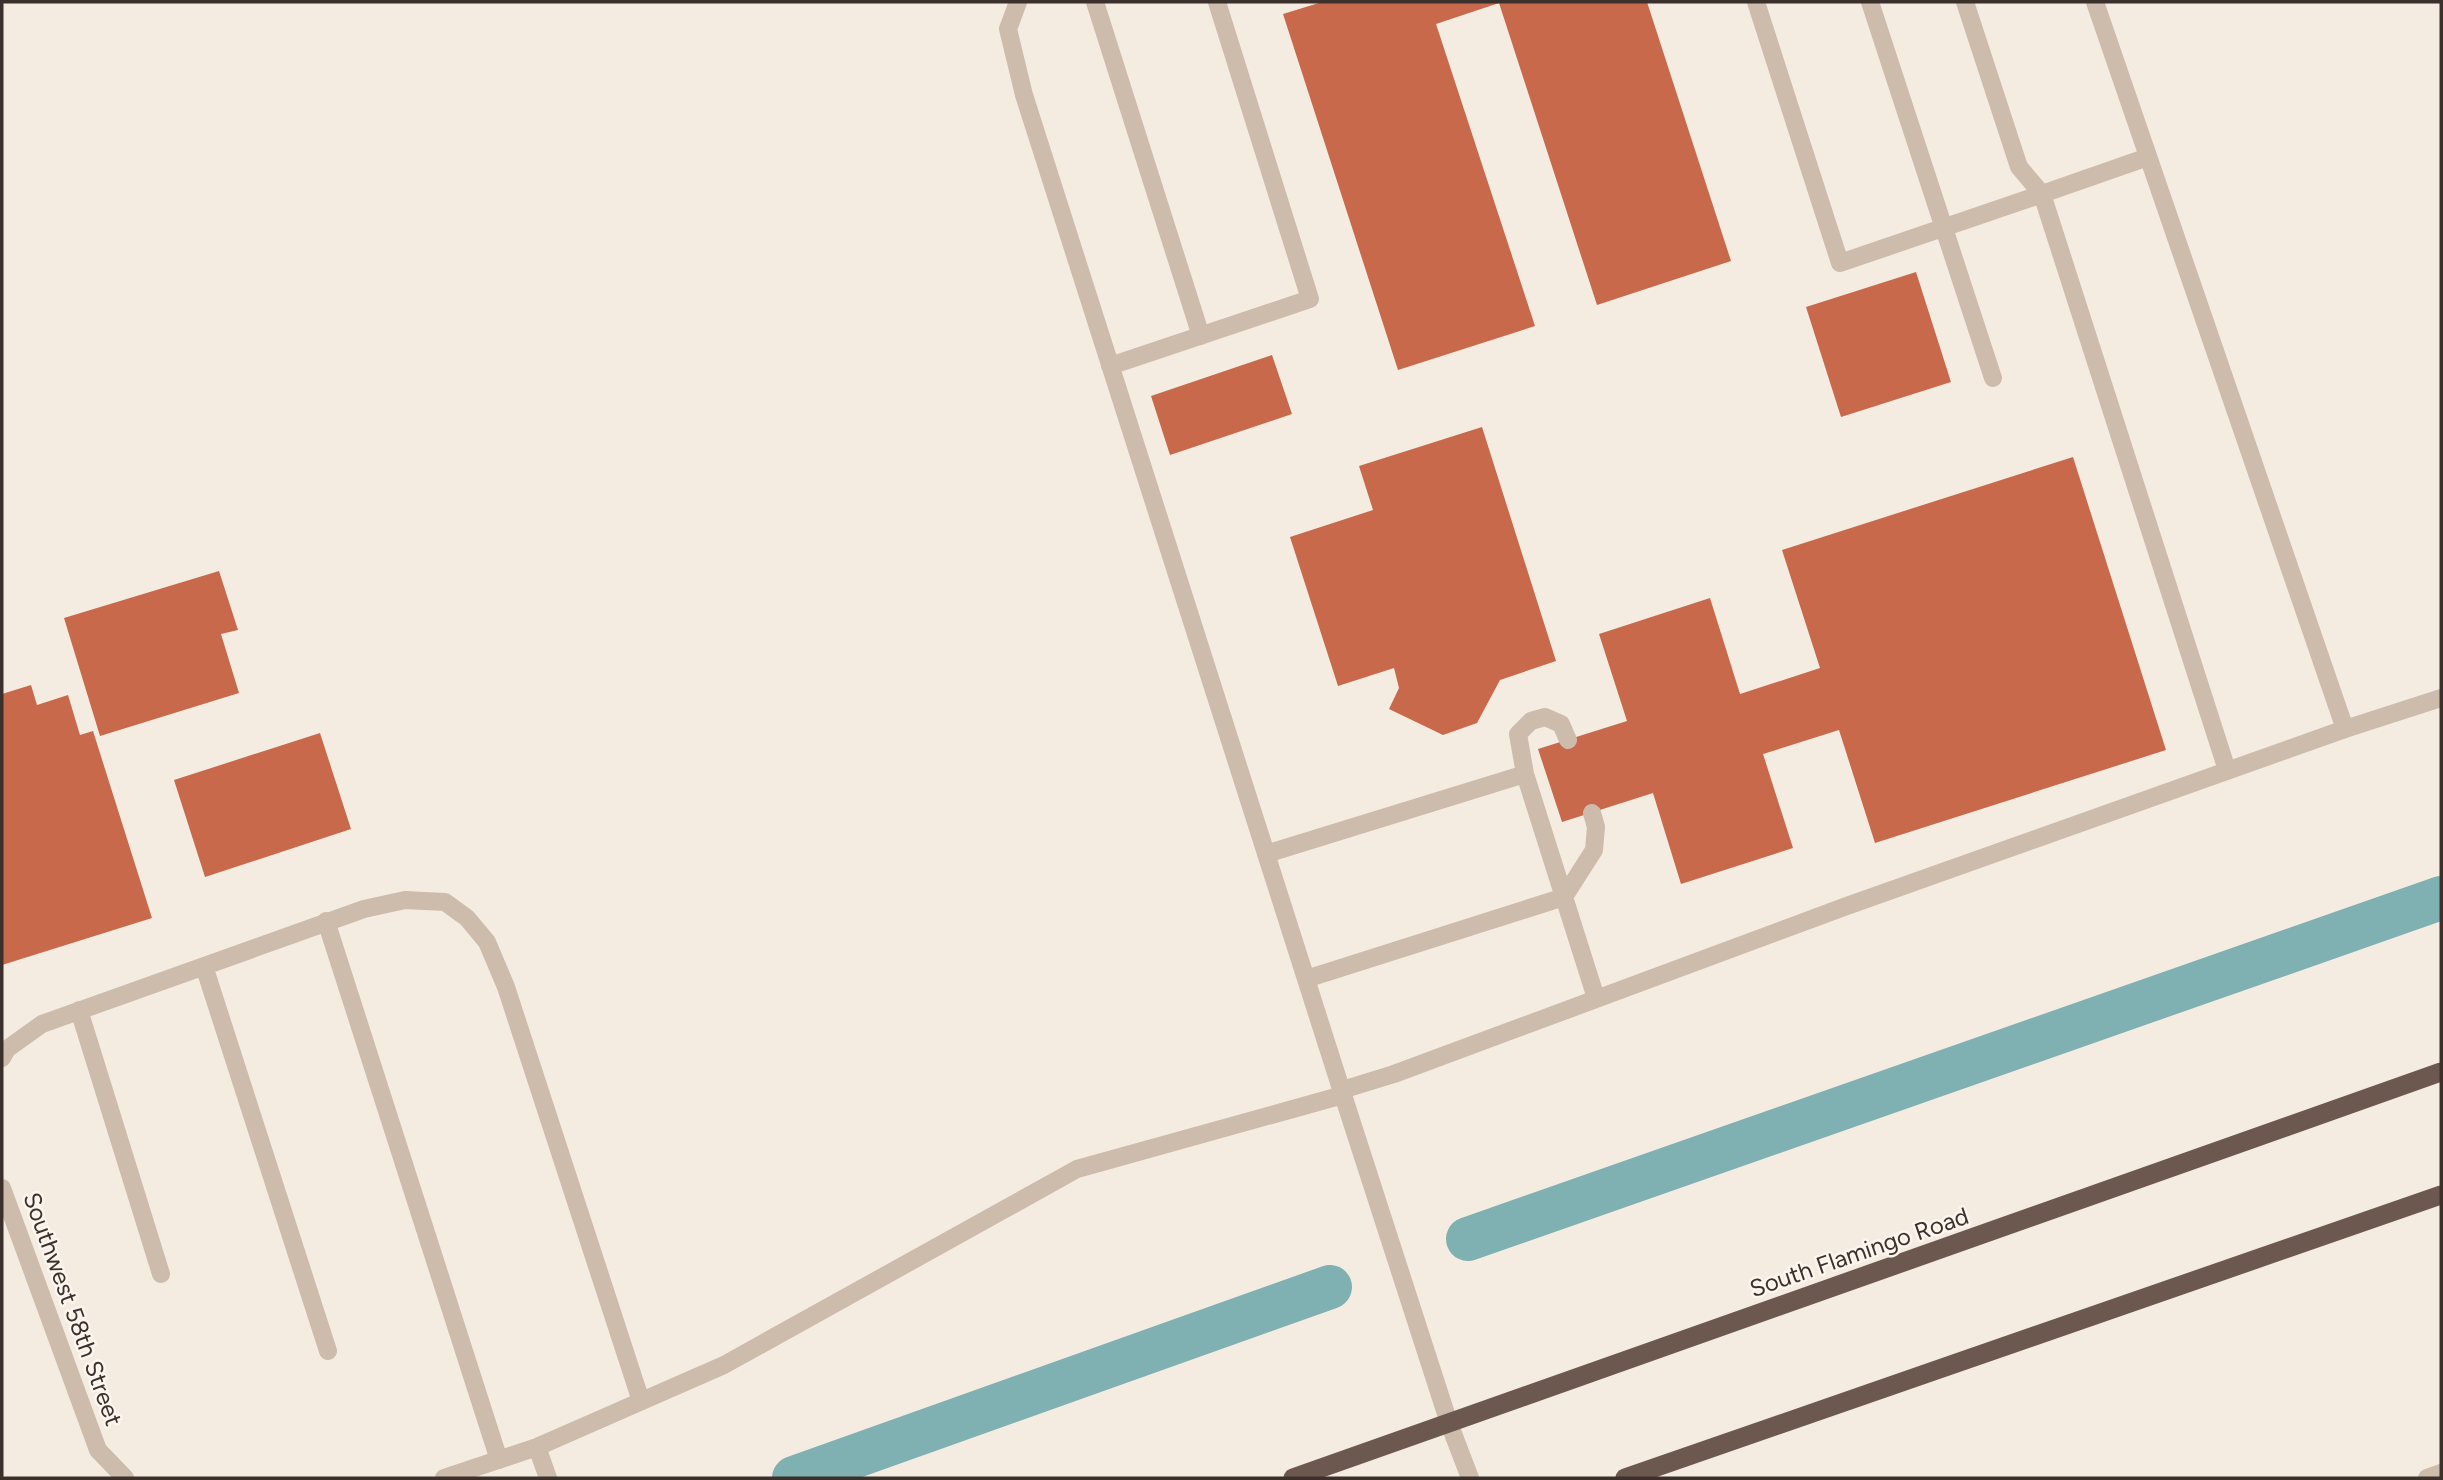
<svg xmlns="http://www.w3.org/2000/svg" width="2443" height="1480" font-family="Figtree,sans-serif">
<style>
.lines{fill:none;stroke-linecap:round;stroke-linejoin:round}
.canal{stroke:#7fb0b2;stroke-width:44}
.building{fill:#c8694b}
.service{stroke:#cdbbac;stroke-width:18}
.minor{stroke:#cdbbac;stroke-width:18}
.trunk{stroke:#6c584f;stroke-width:19}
.labels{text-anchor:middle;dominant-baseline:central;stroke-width:5;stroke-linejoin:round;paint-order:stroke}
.street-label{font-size:24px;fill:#3b302b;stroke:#fbf5ee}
</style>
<rect width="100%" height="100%" fill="#f4ebe1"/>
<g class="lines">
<path class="canal" d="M1468,1239L2441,898
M794,1478L1330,1287"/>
</g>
<path class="building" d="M1322,2H1647L1731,261L1597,305L1499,3L1436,24L1535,326L1398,370L1283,14Z
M1916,272L1951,382L1841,417L1806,307Z
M1272,355L1292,414L1170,455L1151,396Z
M1482,427L1556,661L1500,680L1477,723L1443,735L1389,709L1399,688L1394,668L1338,686L1290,537L1373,510L1359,466Z
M2073,457L2166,750L1875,843L1839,730L1763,754L1793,848L1681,884L1653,793L1562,822L1538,749L1627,721L1599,634L1710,598L1740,694L1820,668L1782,550Z
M219,571L238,630L221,634L239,693L100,736L64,618Z
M31,685L37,705L68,695L80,735L93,731L152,918L2,965V694Z
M320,733L351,829L205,877L174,780Z"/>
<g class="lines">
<path class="service" d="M1018,2L1008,29L1024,95L1343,1095
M1095,2L1201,336
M1756,2L1840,263L2042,194L2227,770
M1870,2L1993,378
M1965,2L2019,167L2042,194L2148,157
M2095,2L2345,729L2441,698
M1110,366L1310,299L1217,2
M1525,774L1518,734L1531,721L1545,717L1561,724L1568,740
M1266,854L1525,774L1596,998
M326,921L499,1460
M204,966L328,1351
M1306,979L1564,897L1594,850L1596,827L1592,813
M79,1010L161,1274
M2,1058L7,1049L42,1024L364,909L405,900L445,902L467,918L487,942L506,987L641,1401
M1342,1090L1394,1074L1844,907L2345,729
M2427,1478L2441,1473"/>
<path class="minor" d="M2,1188L98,1450L125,1478
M537,1447L548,1478
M444,1478L537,1447L724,1365L1077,1169L1343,1095L1449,1423L1470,1478"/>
<path class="trunk" d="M1293,1478L2441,1072
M1625,1478L2441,1195"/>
</g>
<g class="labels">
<g class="street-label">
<text transform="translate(1859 1252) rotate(-19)">South Flamingo Road</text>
<text transform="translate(73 1309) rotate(70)">Southwest 58th Street</text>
</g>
</g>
<rect width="2443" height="1480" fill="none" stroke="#3b302b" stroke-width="7"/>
</svg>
